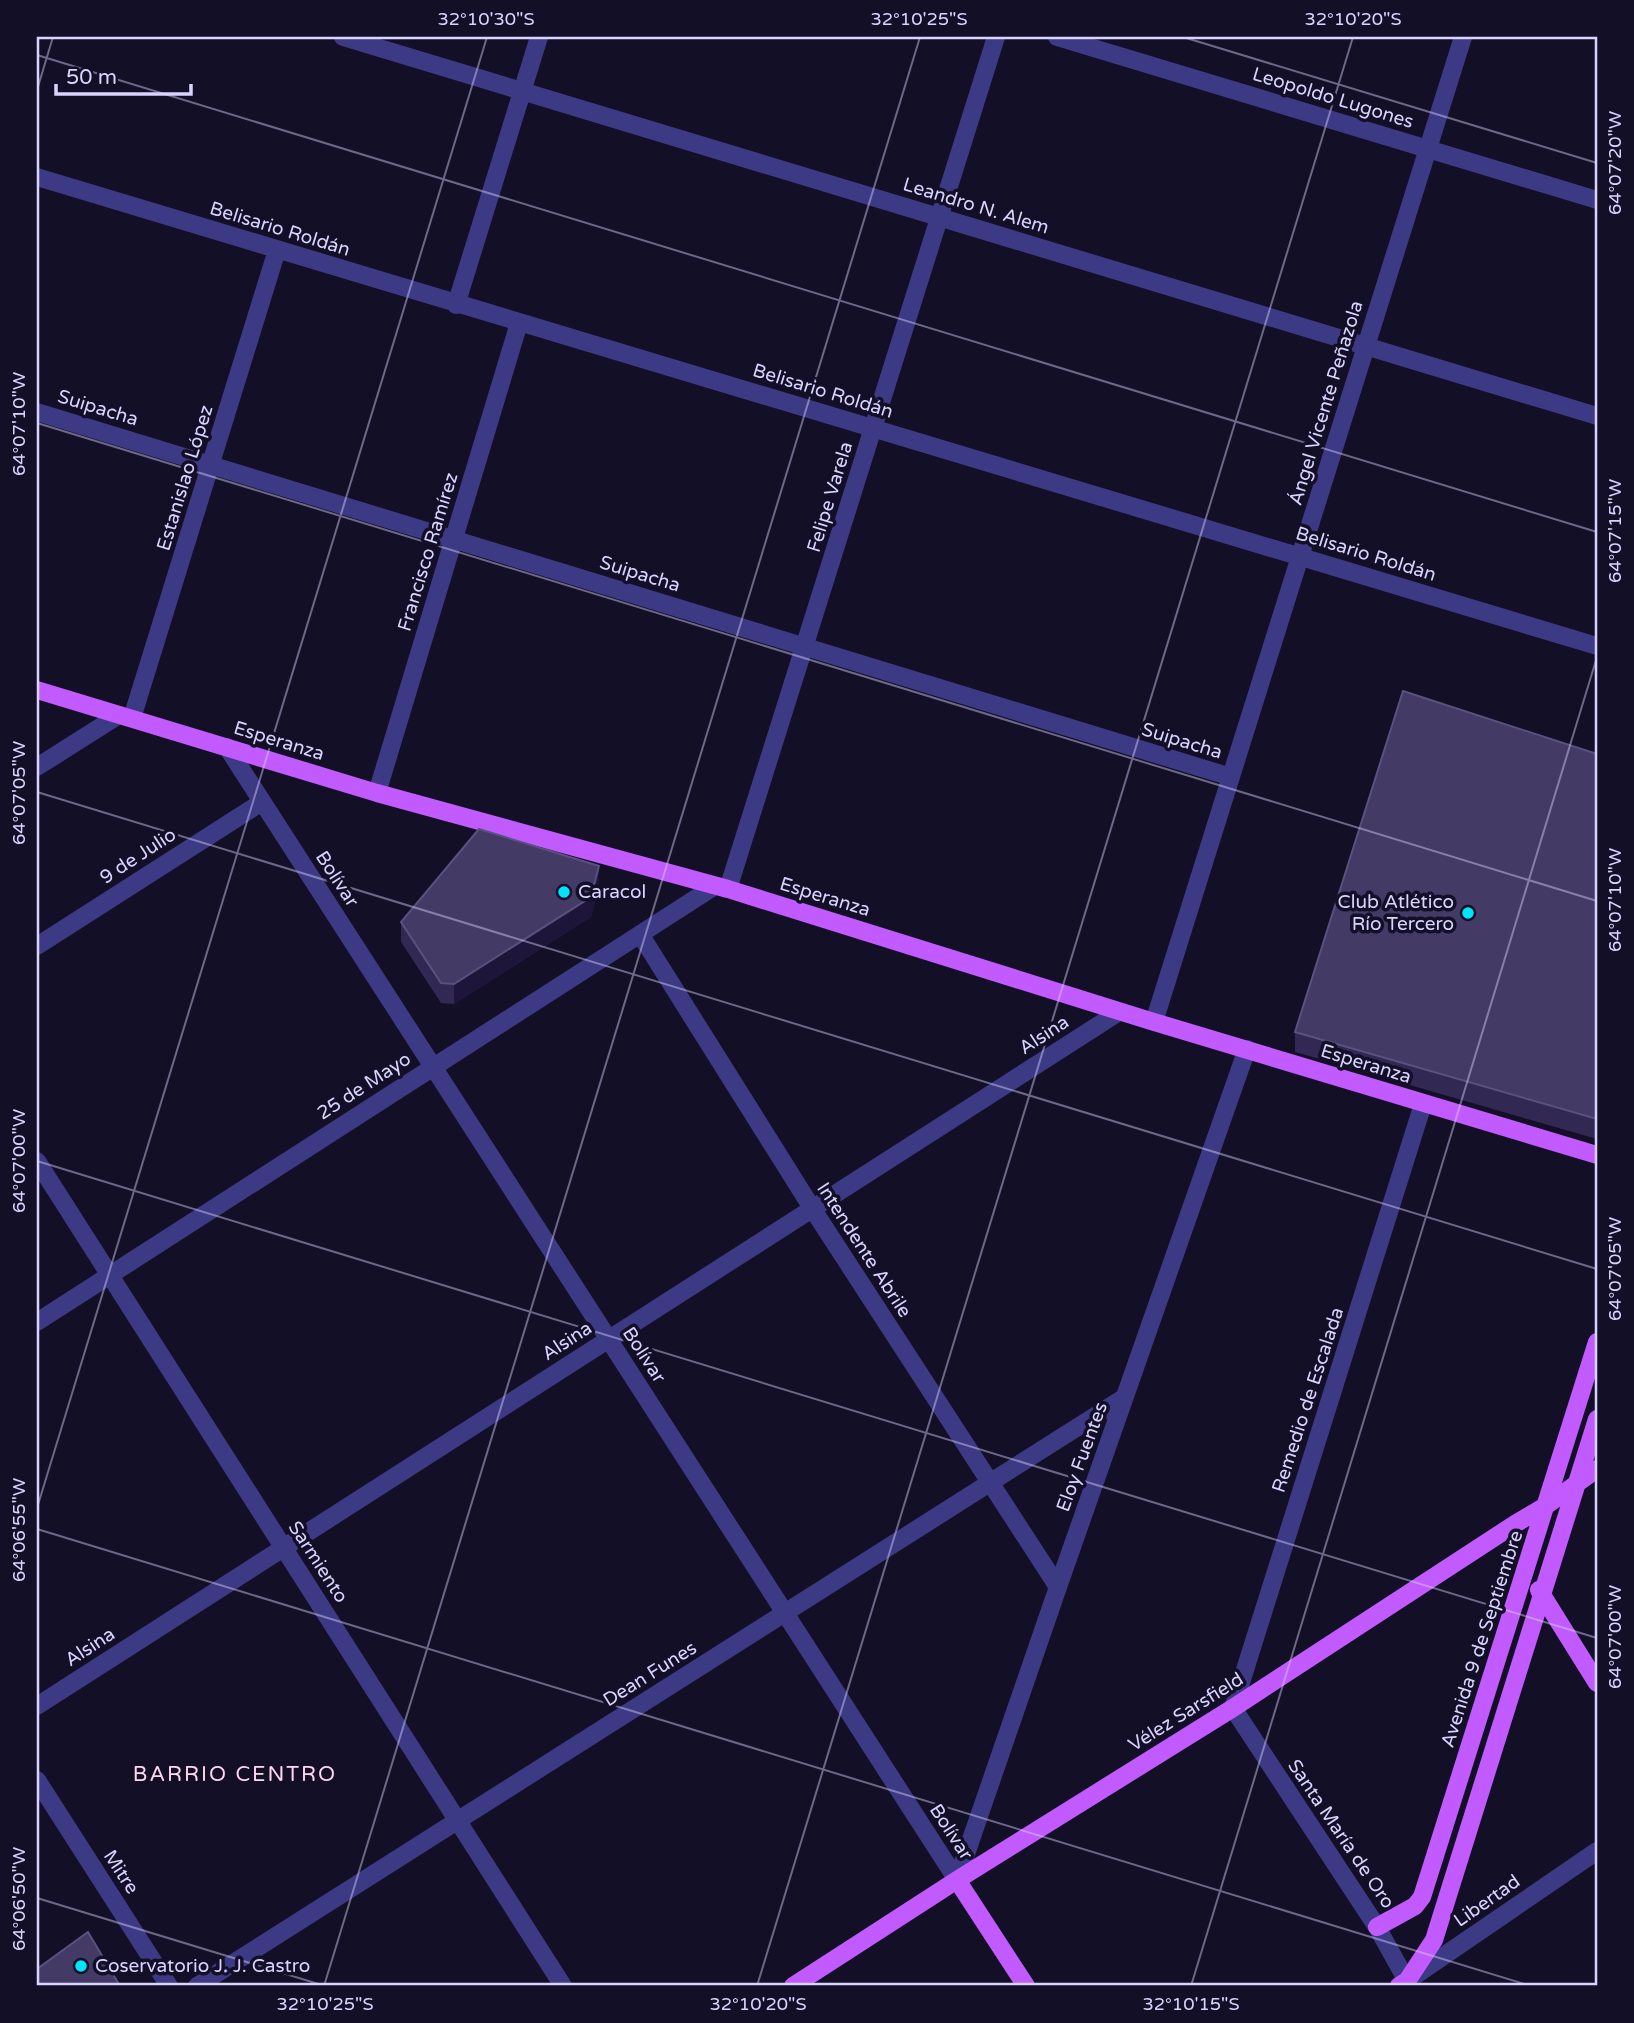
<svg xmlns="http://www.w3.org/2000/svg" width="1634" height="2023" font-family="'Varela Round',sans-serif">
<style>
.lines{fill:none;stroke-linecap:round;stroke-linejoin:round}
.minor{stroke:#3d3a85;stroke-width:18}
.major{stroke:#c25bff;stroke-width:18}
.wall{fill:#312854}
.shaded-wall{fill:#1d163a}
.building{fill:#433a66;stroke:#5a527e;stroke-width:2}
.ticks{fill:none;stroke:#d9d4ff;stroke-width:2;stroke-opacity:0.45}
.poi-dot{fill:#00e5ff;stroke:#130f26;stroke-width:2.5}
.labels{text-anchor:middle;dominant-baseline:central;stroke-width:7;stroke-linejoin:round;paint-order:stroke}
.street-label{font-size:19px;fill:#d9d4ff;stroke:#130f26}
.poi-label{font-size:19px;fill:#d9d4ff;stroke:#130f26;text-anchor:start}
.neighbourhood-label{font-size:21px;letter-spacing:2px;fill:#ffd6f0;stroke:#130f26}
.neatline{fill:none;stroke:#d9d4ff;stroke-width:2.5}
.ticks-label{font-size:18px;text-anchor:middle;fill:#d9d4ff}
</style>
<rect width="100%" height="100%" fill="#130f26"/>
<g class="lines">
<path class="minor" d="M343,37L1597,416
M1057,37L1597,200
M37,177L1597,646
M456,305L539,37
M37,412L1231,777
M132,718L277,250
M227,747L957,1880
M37,767L119,715
M377,793L519,323
M728,889L996,37
M640,934L812,1208L1058,1587
M37,946L262,802
M1154,1022L1463,37
M1423,1104L1233,1708L1377,1927L1407,1981L1597,1851
M37,1161L563,1986
M37,1322L715,886
M37,1706L1119,1012
M37,1780L169,1986
M957,1880L1058,1587L1247,1049
M197,1986L1125,1397"/>
<path class="major" d="M37,690L377,793L728,889L1154,1022L1597,1155
M1539,1590L1597,1683
M957,1880L1026,1986
M1377,1927L1415,1906L1422,1897L1597,1342
M793,1986L957,1880L1233,1708L1515,1524L1547,1505L1597,1469
M1399,1986L1407,1981L1434,1940L1597,1419"/>
</g>
<path class="wall" d="M1597,754V1139L1295,1052V1032Z
M599,886L591,917L454,1004L441,1003L401,942V922Z"/>
<path class="shaded-wall" d="M599,866V886L591,917L454,1004V984Z"/>
<path class="building" d="M1403,691L1597,754V1119L1295,1032Z
M479,829L599,866L591,897L454,984L441,983L401,922Z
M88,1932L120,1986H37V1969Z"/>
<path class="ticks" d="M1183,37L1597,163M37,55L1597,532M37,90L53,37M37,423L1597,901M37,792L1597,1269M37,1161L1597,1638M37,1508L487,37M37,1529L1531,1986M37,1898L325,1986M324,1986L920,37M757,1986L1353,37M1191,1986L1597,657"/>
<g class="poi-dot">
<circle cx="564" cy="892" r="7"/>
<circle cx="1468" cy="913" r="7"/>
<circle cx="81" cy="1966" r="7"/>
</g>
<g class="labels">
<g class="street-label">
<text transform="translate(1333 98) rotate(17)">Leopoldo Lugones</text>
<text transform="translate(976 206) rotate(17)">Leandro N. Alem</text>
<text transform="translate(280 229) rotate(17)">Belisario Roldán</text>
<text transform="translate(823 391) rotate(17)">Belisario Roldán</text>
<text transform="translate(1326 403) rotate(-73)">Ángel Vicente Peñazola</text>
<text transform="translate(98 408) rotate(17)">Suipacha</text>
<text transform="translate(185 478) rotate(-73)">Estanislao López</text>
<text transform="translate(830 497) rotate(-73)">Felipe Varela</text>
<text transform="translate(428 552) rotate(-73)">Francisco Ramírez</text>
<text transform="translate(1366 554) rotate(17)">Belisario Roldán</text>
<text transform="translate(640 574) rotate(17)">Suipacha</text>
<text transform="translate(279 741) rotate(17)">Esperanza</text>
<text transform="translate(1182 741) rotate(17)">Suipacha</text>
<text transform="translate(138 856) rotate(-33)">9 de Julio</text>
<text transform="translate(337 879) rotate(57)">Bolívar</text>
<text transform="translate(825 897) rotate(17)">Esperanza</text>
<text transform="translate(1044 1035) rotate(-33)">Alsina</text>
<text transform="translate(1366 1064) rotate(17)">Esperanza</text>
<text transform="translate(364 1086) rotate(-33)">25 de Mayo</text>
<text transform="translate(864 1250) rotate(57)">Intendente Abrile</text>
<text transform="translate(567 1341) rotate(-33)">Alsina</text>
<text transform="translate(644 1355) rotate(57)">Bolívar</text>
<text transform="translate(1308 1400) rotate(-72)">Remedio de Escalada</text>
<text transform="translate(1082 1457) rotate(-70)">Eloy Fuentes</text>
<text transform="translate(318 1562) rotate(57)">Sarmiento</text>
<text transform="translate(1482 1639) rotate(-72)">Avenida 9 de Septiembre</text>
<text transform="translate(90 1647) rotate(-33)">Alsina</text>
<text transform="translate(650 1674) rotate(-32)">Dean Funes</text>
<text transform="translate(1186 1712) rotate(-32)">Vélez Sarsfield</text>
<text transform="translate(951 1832) rotate(57)">Bolívar</text>
<text transform="translate(1341 1834) rotate(56)">Santa María de Oro</text>
<text transform="translate(121 1872) rotate(57)">Mitre</text>
<text transform="translate(1487 1901) rotate(-35)">Libertad</text>
</g>
<g class="poi-label">
<text x="578" y="892">Caracol</text>
<text x="1454" y="902" text-anchor="end">Club Atlético<tspan x="1454" dy="22">Río Tercero</tspan></text>
<text x="95" y="1966">Coservatorio J. J. Castro</text>
</g>
<g class="neighbourhood-label">
<text x="235" y="1774">BARRIO CENTRO</text>
</g>
</g>
<rect width="1634" height="2023" fill="none" stroke="#130f26" stroke-width="77"/>
<path d="M56 84v10h135v-10" fill="none" stroke="#d9d4ff" stroke-width="3.5"/>
<text x="66" y="84" font-size="21" fill="#d9d4ff" stroke="#130f26" stroke-width="5" paint-order="stroke">50 m</text>
<rect x="38" y="38" width="1558" height="1946" class="neatline"/>
<g class="ticks-label">
<text x="486" y="25">32°10'30"S</text>
<text x="919" y="25">32°10'25"S</text>
<text x="1353" y="25">32°10'20"S</text>
<text transform="translate(1615 163) rotate(-90)" y="6">64°07'20"W</text>
<text transform="translate(19 424) rotate(-90)" y="6">64°07'10"W</text>
<text transform="translate(1615 531) rotate(-90)" y="6">64°07'15"W</text>
<text transform="translate(19 793) rotate(-90)" y="6">64°07'05"W</text>
<text transform="translate(1615 900) rotate(-90)" y="6">64°07'10"W</text>
<text transform="translate(19 1161) rotate(-90)" y="6">64°07'00"W</text>
<text transform="translate(1615 1269) rotate(-90)" y="6">64°07'05"W</text>
<text transform="translate(19 1530) rotate(-90)" y="6">64°06'55"W</text>
<text transform="translate(1615 1637) rotate(-90)" y="6">64°07'00"W</text>
<text transform="translate(19 1899) rotate(-90)" y="6">64°06'50"W</text>
<text x="325" y="2010">32°10'25"S</text>
<text x="758" y="2010">32°10'20"S</text>
<text x="1191" y="2010">32°10'15"S</text>
</g>
</svg>
